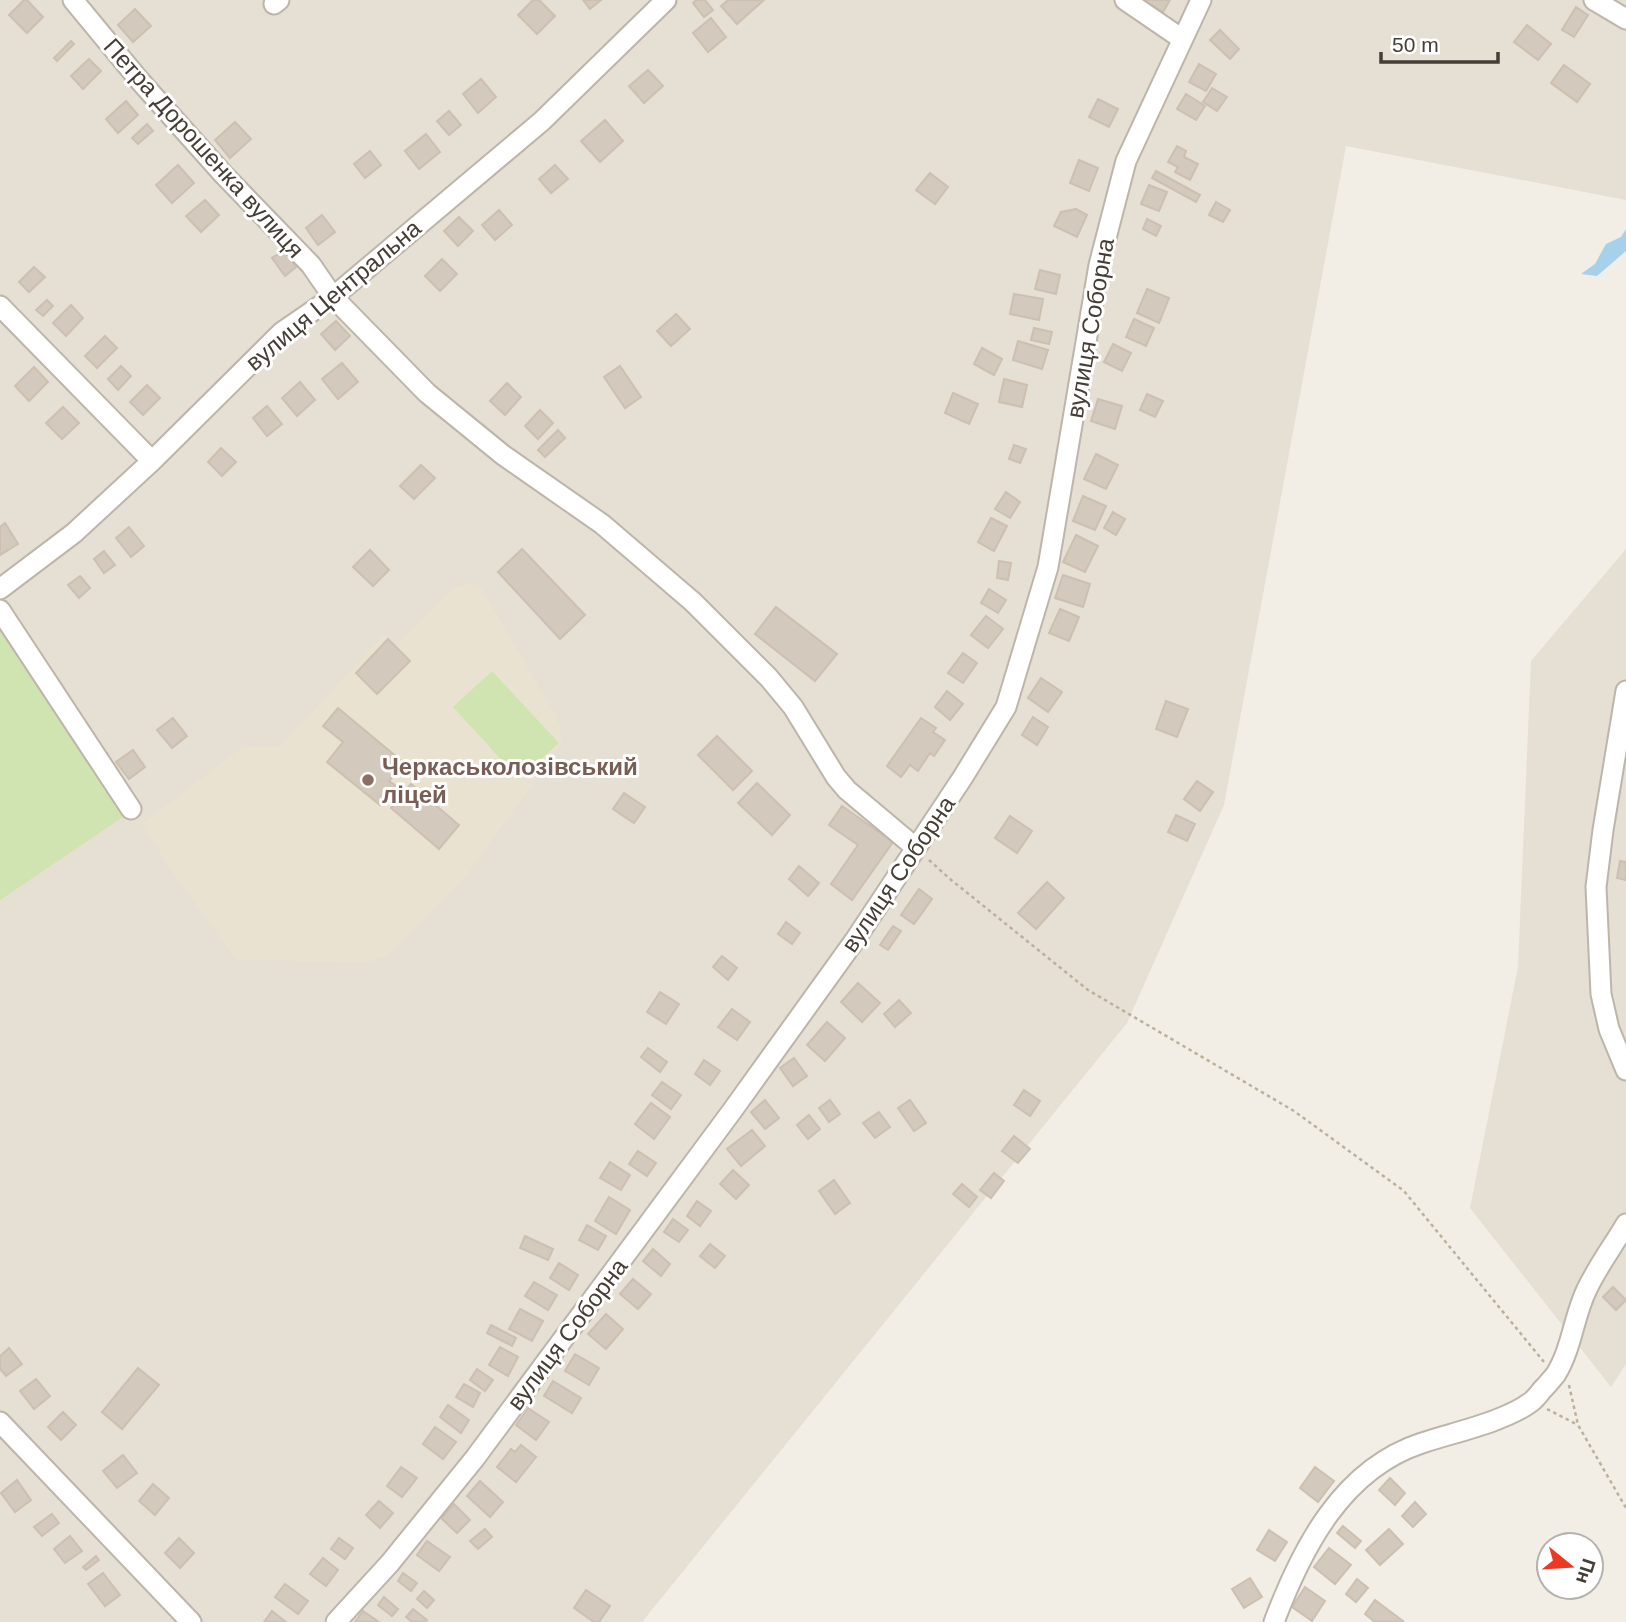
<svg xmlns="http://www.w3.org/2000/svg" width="1626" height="1622" font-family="Helvetica,sans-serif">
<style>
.residential{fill:#e5dfd4}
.education{fill:#eae2d0}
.green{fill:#cfe4b1}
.water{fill:#a5d1eb}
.building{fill:#d3c9bc;stroke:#cdc0b0;stroke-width:2}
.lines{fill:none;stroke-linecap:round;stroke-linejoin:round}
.minor-casing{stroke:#bdb5a9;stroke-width:23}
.path{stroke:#bdb09b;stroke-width:2.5;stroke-dasharray:3.5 3.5;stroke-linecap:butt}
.minor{stroke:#fff;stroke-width:19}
.education-dot{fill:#8d6e63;stroke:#fff;stroke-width:2.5}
.labels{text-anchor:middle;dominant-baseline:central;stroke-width:6;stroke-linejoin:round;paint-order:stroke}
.street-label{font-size:24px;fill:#443e36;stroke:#fff}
.education-label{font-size:24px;font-weight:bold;fill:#785e54;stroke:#fff;text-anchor:start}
</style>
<rect width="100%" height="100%" fill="#f2eee6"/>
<path class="residential" d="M0,0H1626V200L1346,146L1224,805L1127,1023L642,1622H0Z
M1626,549V1364L1611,1387L1470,1208L1518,967L1531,661Z"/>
<path class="education" d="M474,584L480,586L553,711L560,726L561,735V744L556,752L464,878L388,955L369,962L237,960L171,870L142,824L243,747L280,746L385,634L396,647L457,585Z"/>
<path class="green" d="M0,623L126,815L0,900Z
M492,671L559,743L519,779L453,707Z"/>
<path class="water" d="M1626,229V251L1597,276L1581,274L1595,264L1606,244L1621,237Z"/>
<path class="building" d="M24,0H27L43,17L27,33L9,15Z
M533,0H539L555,16L537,34L518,15Z
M583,0H601L590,9Z
M696,0H705L713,10L704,17L693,3Z
M728,0H764L737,24L721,6Z
M1143,0H1170L1163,12Z
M1576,7L1588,15L1574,37L1562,30Z
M135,9L151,26L133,42L118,25Z
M711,18L726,37L708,52L693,33Z
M1527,25L1551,44L1538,60L1514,42Z
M1220,30L1239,49L1230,59L1210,40Z
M71,41L74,44L57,61L54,58Z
M89,59L101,71L83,89L71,76Z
M1199,64L1216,74L1206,91L1189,82Z
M1564,65L1590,84L1577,102L1551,83Z
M648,70L663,86L644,103L629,86Z
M481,79L496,97L478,113L463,94Z
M1212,88L1227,97L1217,111L1203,102Z
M1186,94L1205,106L1196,120L1177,109Z
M1098,99L1118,109L1109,127L1089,117Z
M126,101L138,115L118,133L106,119Z
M449,111L461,125L449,135L437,121Z
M605,120L623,141L600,162L581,141Z
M235,122L251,139L230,158L215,140Z
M147,124L153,131L138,144L132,138Z
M426,134L440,152L419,169L405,151Z
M1177,146L1186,151L1184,157L1198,164L1190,180L1175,172L1178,167L1168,162Z
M370,151L381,165L365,178L354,164Z
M1079,160L1098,168L1089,191L1070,183Z
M178,165L194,183L172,203L156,185Z
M555,165L568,179L551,193L539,179Z
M1156,171L1200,195L1196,202L1152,178Z
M930,173L948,187L935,204L916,190Z
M1149,185L1167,192L1159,211L1141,204Z
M205,200L219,215L201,232L186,216Z
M1216,202L1230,210L1223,222L1209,215Z
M1076,209L1087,215L1077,237L1054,226L1061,212Z
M499,210L512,225L495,240L482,225Z
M322,215L335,232L318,245L306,228Z
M459,217L473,231L458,246L444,231Z
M1147,219L1161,226L1156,236L1143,229Z
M284,250L296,267L285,276L272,258Z
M442,259L457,274L440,291L425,276Z
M34,267L45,277L29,292L19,282Z
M1040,270L1060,275L1056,294L1035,289Z
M1147,289L1169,298L1159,323L1137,313Z
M1014,294L1043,299L1039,320L1010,314Z
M47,300L53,306L43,316L36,310Z
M71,305L83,318L66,336L53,323Z
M676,314L690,329L671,346L657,331Z
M1134,319L1154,328L1146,346L1126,337Z
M336,321L350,336L335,350L321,334Z
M1034,328L1052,332L1049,344L1031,340Z
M105,336L117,348L97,368L85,356Z
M1018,341L1048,350L1042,369L1013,360Z
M1113,344L1131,353L1122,371L1104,362Z
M982,348L1002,359L994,375L974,364Z
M342,363L358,382L338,399L322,379Z
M121,366L131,376L118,390L108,379Z
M620,366L641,397L625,408L604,377Z
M34,367L48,382L29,401L15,386Z
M1004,379L1027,385L1022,407L999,402Z
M300,382L315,400L297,416L282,398Z
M507,383L521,397L505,415L490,401Z
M147,385L160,398L143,415L130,402Z
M953,393L978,404L969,424L945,413Z
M1147,394L1163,401L1155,417L1140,410Z
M1098,399L1122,406L1115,429L1091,421Z
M267,406L282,424L267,436L253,418Z
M63,407L79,423L62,439L46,423Z
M540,410L553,423L538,439L525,426Z
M558,430L565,438L545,457L538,450Z
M1014,445L1026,449L1020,463L1009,459Z
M221,448L236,462L222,476L208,462Z
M1096,454L1118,465L1106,489L1084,479Z
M421,465L435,478L414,499L400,486Z
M1006,492L1020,502L1010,518L995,509Z
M1083,496L1106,506L1095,530L1073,521Z
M1113,512L1125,519L1116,535L1104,528Z
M991,518L1007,526L994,551L978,542Z
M5,523L18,544L0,555V527Z
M129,527L144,546L131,557L116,538Z
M1076,535L1098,546L1085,572L1063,562Z
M522,549L585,615L560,639L498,572Z
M370,550L389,570L373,586L353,567Z
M104,551L115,565L104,573L94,559Z
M999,561L1011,563L1008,580L997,578Z
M1063,575L1090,584L1083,607L1055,598Z
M80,576L90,588L79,598L68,585Z
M989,589L1006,600L998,613L981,603Z
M776,607L837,654L815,681L755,634Z
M1060,609L1079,617L1069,641L1049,633Z
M986,616L1003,629L988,648L971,635Z
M388,639L410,661L377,694L356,673Z
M963,653L977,663L963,683L948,673Z
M1041,678L1062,692L1048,712L1028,698Z
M947,691L963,704L950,720L935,707Z
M1166,701L1188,709L1177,737L1156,729Z
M338,708L404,763L389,781L396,786L380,805L327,762L343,742L323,726Z
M1033,717L1048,727L1037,745L1022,735Z
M173,718L187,736L172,748L157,730Z
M921,718L936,728L933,732L945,740L934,756L930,753L918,771L910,765L901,777L887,766Z
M717,736L752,771L733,790L698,755Z
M133,750L145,767L129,779L116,762Z
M1197,781L1213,792L1200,811L1184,799Z
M757,783L790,815L772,835L738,803Z
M411,784L459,825L439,849L391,808Z
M624,793L645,807L634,823L613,809Z
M842,806L893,842L852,900L831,884L858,845L829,825Z
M1176,815L1195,824L1187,841L1168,832Z
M1010,816L1032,831L1017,853L995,838Z
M1620,861L1626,862V880L1617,878Z
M799,866L819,883L808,896L789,879Z
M1047,882L1064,898L1036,929L1018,913Z
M919,889L932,899L914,924L901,915Z
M786,922L800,933L792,944L778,934Z
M893,926L901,931L888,950L880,945Z
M722,956L737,968L728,980L713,967Z
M858,983L880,1003L862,1022L841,1002Z
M660,992L679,1004L666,1024L647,1012Z
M899,1000L911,1013L895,1027L884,1014Z
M732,1009L750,1022L737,1040L718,1027Z
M827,1022L845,1038L825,1061L807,1045Z
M648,1048L667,1062L660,1072L641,1057Z
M794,1058L807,1076L793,1086L780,1068Z
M704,1060L720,1071L710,1085L695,1074Z
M662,1082L681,1095L671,1109L652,1095Z
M1024,1090L1040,1101L1030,1116L1014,1105Z
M765,1100L779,1118L765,1129L751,1112Z
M830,1100L840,1114L829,1122L819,1108Z
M910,1100L926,1123L914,1131L898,1108Z
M651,1103L670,1117L654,1139L635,1124Z
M879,1112L890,1127L875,1138L863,1123Z
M809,1115L820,1129L808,1139L797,1125Z
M752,1130L765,1146L741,1166L727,1149Z
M1014,1136L1030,1149L1018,1163L1002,1151Z
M638,1151L656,1163L647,1176L629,1164Z
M610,1162L630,1175L621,1190L600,1178Z
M733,1170L749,1185L736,1199L720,1184Z
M994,1173L1004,1181L991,1198L980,1190Z
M834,1180L850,1203L835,1214L819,1191Z
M962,1184L977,1197L969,1207L953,1194Z
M609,1197L630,1210L616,1234L595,1221Z
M697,1201L711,1211L700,1226L687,1216Z
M673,1219L688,1230L679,1242L664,1232Z
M587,1225L606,1236L598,1250L579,1240Z
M525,1236L553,1249L548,1260L520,1248Z
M710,1244L725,1256L715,1268L700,1256Z
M653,1249L670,1264L661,1276L643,1261Z
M559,1263L578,1275L569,1290L550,1278Z
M633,1279L651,1294L638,1309L620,1294Z
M534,1282L557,1295L548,1310L525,1296Z
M1613,1287L1626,1300L1616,1310L1603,1297Z
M520,1309L543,1321L532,1341L509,1329Z
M606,1314L623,1329L606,1349L588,1334Z
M491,1325L516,1338L512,1346L487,1333Z
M500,1347L518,1357L508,1376L489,1365Z
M9,1348L22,1364L6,1376L0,1369V1356Z
M575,1354L599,1368L589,1385L565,1371Z
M138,1368L159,1385L122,1429L102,1412Z
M477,1369L493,1380L485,1391L470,1380Z
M36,1379L50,1396L34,1409L20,1391Z
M553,1381L581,1398L572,1413L544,1396Z
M464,1384L480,1393L473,1407L456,1397Z
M448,1405L469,1420L461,1433L440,1417Z
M528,1408L549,1422L536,1440L516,1425Z
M63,1412L76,1425L61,1440L48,1427Z
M435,1427L456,1442L443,1459L423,1444Z
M521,1445L536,1457L516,1482L497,1467L511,1449L515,1452Z
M123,1455L137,1473L117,1488L103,1471Z
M401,1467L417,1478L402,1497L387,1486Z
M1315,1467L1334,1481L1318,1502L1300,1488Z
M1390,1478L1405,1493L1395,1505L1379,1490Z
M17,1480L31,1500L15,1512L1,1493Z
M480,1481L503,1502L490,1517L467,1496Z
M153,1484L169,1498L155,1515L139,1501Z
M379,1501L393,1513L380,1528L366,1515Z
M1415,1502L1426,1514L1413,1527L1402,1516Z
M454,1504L470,1520L457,1533L441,1518Z
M52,1514L59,1523L42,1536L34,1527Z
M1343,1526L1361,1541L1355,1548L1337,1533Z
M485,1529L492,1537L478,1549L470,1541Z
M1389,1529L1403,1544L1380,1565L1366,1550Z
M1269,1530L1287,1542L1275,1561L1257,1550Z
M70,1536L82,1551L65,1563L54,1549Z
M179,1538L194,1553L180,1568L165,1553Z
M339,1538L353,1548L345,1559L331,1549Z
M427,1541L450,1557L439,1571L417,1555Z
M1329,1548L1351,1565L1335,1584L1314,1567Z
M96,1556L99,1560L86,1570L83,1567Z
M323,1558L338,1570L326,1586L310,1574Z
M103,1573L120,1595L105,1606L88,1584Z
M403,1573L417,1583L411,1591L398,1581Z
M1250,1578L1262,1597L1244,1608L1232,1589Z
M1357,1579L1368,1588L1356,1602L1346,1594Z
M285,1584L308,1601L298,1614L275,1597Z
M1305,1587L1325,1601L1312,1621L1292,1607Z
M586,1590L610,1606L599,1622H594L574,1608Z
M424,1591L434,1600L427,1608L417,1599Z
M384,1597L398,1609L392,1616L378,1605Z
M1375,1600L1403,1621L1402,1622H1375L1365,1614Z
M413,1609L427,1620L426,1622H412L406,1617Z
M272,1611L286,1622H264Z
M363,1611L379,1622H355Z"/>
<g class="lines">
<g class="minor-casing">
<path id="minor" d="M73,0L140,81L223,174L311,265L333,297L427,393L503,455L602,524L693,602L769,678L793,707L836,777L847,790L916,848
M1125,0L1182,39
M1594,0L1626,19
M274,4L279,0
M0,306L152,461
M0,589L74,533L152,461L282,332L333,297L542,121L666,0
M0,610L131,809
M1626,691L1603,830L1596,887L1601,994L1609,1029L1626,1070
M0,1422L191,1622
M336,1622L390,1563L475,1458L732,1111L855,940L963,777L1006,707L1048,567L1099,265L1126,161L1201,0
M1274,1622C1302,1548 1342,1469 1422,1443C1455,1432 1504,1422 1531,1402C1535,1399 1539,1394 1542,1390C1547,1385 1552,1379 1556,1374C1572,1348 1574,1315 1587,1289C1598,1266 1613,1246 1626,1224"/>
</g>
<path class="path" d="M929,860L950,879L1088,990L1294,1111L1404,1191L1544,1362
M1569,1385L1578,1425L1626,1508
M1547,1409L1578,1425"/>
<use href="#minor" class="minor"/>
</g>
<circle class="education-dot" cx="368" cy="780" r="7"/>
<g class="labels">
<g class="street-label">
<text transform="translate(204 148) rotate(48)">Петра Дорошенка вулиця</text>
<text transform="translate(333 295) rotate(-40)">вулиця Центральна</text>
<text transform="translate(1090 328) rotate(-80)">вулиця Соборна</text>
<text transform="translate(898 874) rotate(-56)">вулиця Соборна</text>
<text transform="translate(567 1334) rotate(-53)">вулиця Соборна</text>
</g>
<g class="education-label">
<text x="382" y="766">Черкаськолозівський<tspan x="382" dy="28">ліцей</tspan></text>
</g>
</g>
<g transform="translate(1570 1566) rotate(108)"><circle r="33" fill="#ffffff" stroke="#b4b2af" stroke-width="2"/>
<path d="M0-5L12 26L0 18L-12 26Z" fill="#ed3922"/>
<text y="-10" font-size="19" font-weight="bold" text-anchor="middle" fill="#443e36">Пн</text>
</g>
<path d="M1381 52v10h117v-10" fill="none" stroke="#443e36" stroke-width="3.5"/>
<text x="1392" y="52" font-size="21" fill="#443e36" stroke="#ffffff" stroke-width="5" paint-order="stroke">50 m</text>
</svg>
